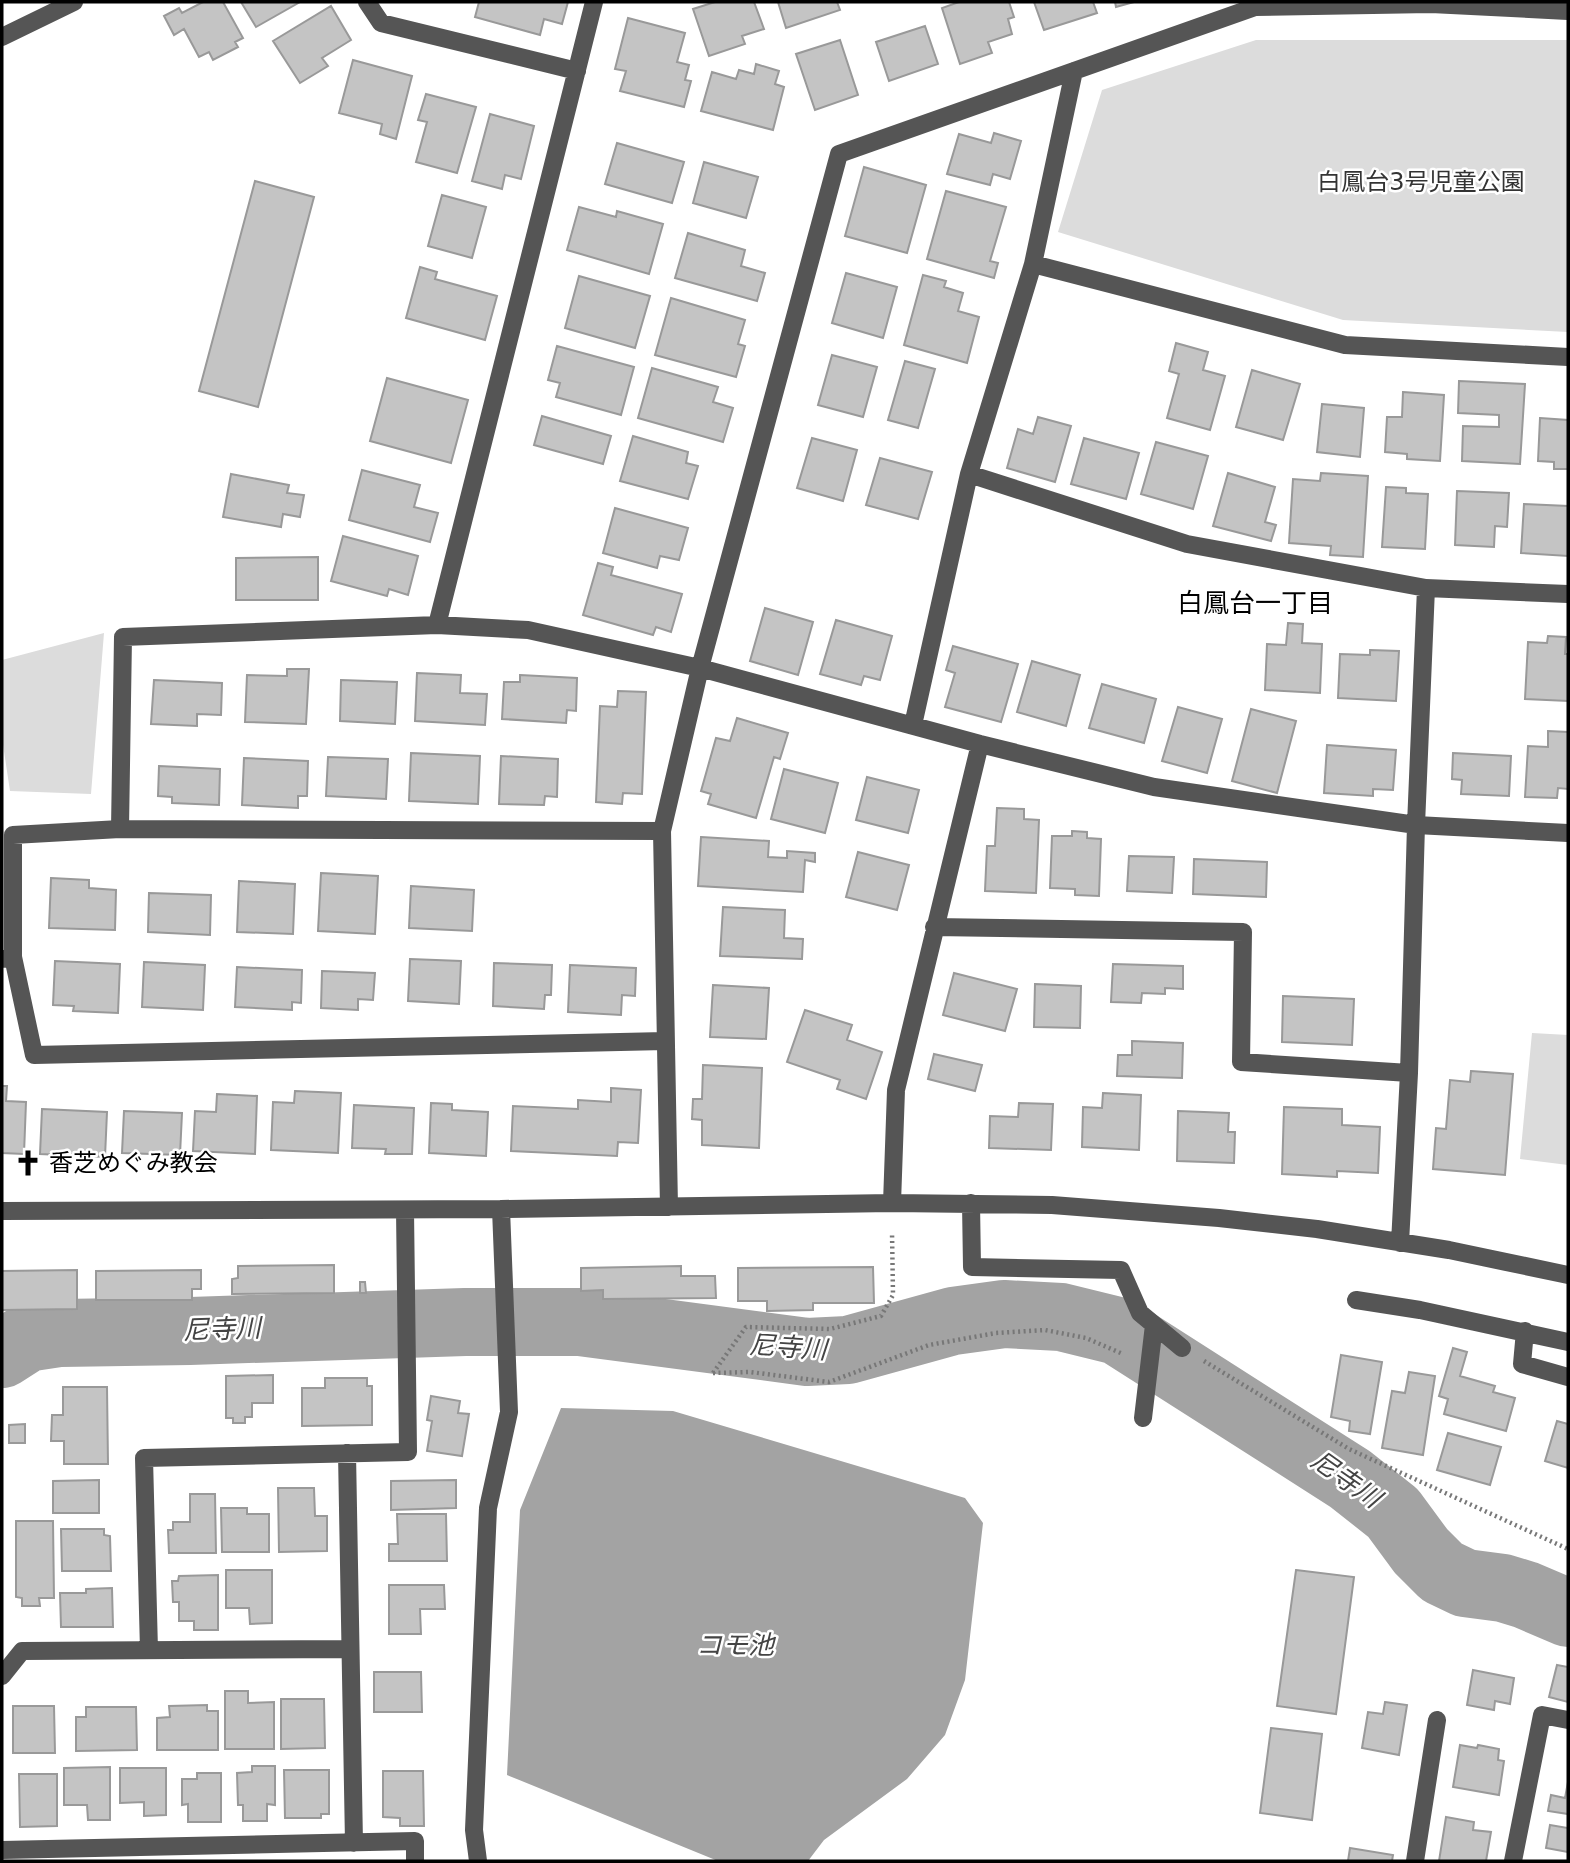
<svg xmlns="http://www.w3.org/2000/svg" width="1570" height="1863" font-family="'DejaVu Sans','Noto Sans JP',sans-serif">
<style>
.green{fill:#dcdcdc}
.water{fill:#a3a3a3}
.lines{fill:none;stroke-linecap:round;stroke-linejoin:round}
.river{stroke:#a3a3a3;stroke-width:68}
.building{fill:#c4c4c4;stroke:#999;stroke-width:2}
.path{stroke:#777;stroke-width:4.5;stroke-dasharray:2 3.5;stroke-linecap:butt}
.minor{stroke:#555;stroke-width:18}
.labels{text-anchor:middle;dominant-baseline:central;stroke-width:5;stroke-linejoin:round;paint-order:stroke}
.park-label{font-size:24px;fill:#333;stroke:#fff}
.poi-label{font-size:24px;fill:#000;stroke:#fff;text-anchor:start}
.neighbourhood-label{font-size:26px;fill:#000;stroke:#fff}
.water-label{font-size:26px;font-style:italic;fill:#444;stroke:#fff}
</style>
<rect width="100%" height="100%" fill="#fff"/>
<path class="green" d="M1256,40H1568V332L1343,320L1058,232L1102,90Z
M104,633L91,794L10,791L2,738V660Z
M1532,1033L1568,1035V1165L1520,1159Z"/>
<path class="water" d="M561,1408L673,1411L965,1498L983,1523L965,1680L945,1735L907,1779L824,1840L808,1861H718L507,1775L520,1510Z"/>
<g class="lines">
<path class="river" d="M2,1354L27,1338L60,1333L190,1331L465,1322H580L807,1352L848,1350L953,1321L1004,1314L1061,1317L1118,1331L1350,1479L1393,1513L1421,1551L1442,1572L1465,1583L1503,1588L1526,1595L1568,1613"/>
</g>
<path class="building" d="M203,2H223L243,38L235,42L238,47L213,60L209,52L199,57L184,29L174,35L164,16L179,8L182,13Z
M241,2H300L256,27Z
M479,2H568L562,24L544,19L540,35L475,17Z
M715,2H754L764,29L742,36L745,44L709,56L693,9Z
M778,2H837L840,10L786,28Z
M959,2H1009L1014,17L1008,19L1012,34L988,42L992,53L960,64L942,8Z
M1034,2H1093L1097,13L1044,30Z
M1115,2H1134L1116,7Z
M331,6L351,40L322,58L328,66L300,83L273,41Z
M628,18L685,33L677,62L689,65L685,80L691,81L684,107L620,91L626,71L615,69Z
M925,26L938,64L889,81L876,42Z
M840,40L858,95L815,110L796,54Z
M353,60L412,76L396,139L380,134L382,124L339,113Z
M756,64L779,71L775,84L784,87L773,130L701,111L712,72L736,79L739,70L754,74Z
M426,94L476,107L457,173L416,162L427,122L418,120Z
M490,114L534,126L521,179L505,175L502,189L472,181Z
M994,133L1021,141L1010,179L993,174L990,185L947,174L959,134L991,143Z
M617,143L684,162L672,203L605,184Z
M704,162L758,177L746,218L693,203Z
M864,167L926,185L907,253L845,236Z
M255,181L314,197L258,407L199,391Z
M946,191L1006,207L990,261L998,263L994,278L927,259Z
M442,195L486,207L472,258L428,246Z
M579,207L616,217L617,211L663,224L649,274L567,250Z
M688,233L745,250L741,266L765,273L757,301L675,278Z
M420,267L437,272L435,279L497,296L485,340L406,318Z
M846,273L897,287L883,338L832,323Z
M923,275L946,281L944,287L963,293L958,311L979,317L967,363L904,345Z
M579,276L650,296L635,348L565,328Z
M671,298L745,320L738,344L745,346L736,377L655,355Z
M1176,343L1208,352L1203,370L1225,376L1210,430L1167,418L1179,374L1169,371Z
M557,346L634,367L621,415L556,397L560,383L548,380Z
M832,355L877,367L863,417L818,405Z
M905,361L935,369L918,428L888,420Z
M652,368L718,387L713,402L733,408L723,442L638,418Z
M1252,370L1300,384L1283,440L1236,427Z
M387,378L468,400L451,463L370,441Z
M1459,381L1525,384L1520,464L1462,461L1463,426L1499,427V415L1458,413Z
M1403,392L1444,395L1440,461L1407,459V454L1385,452L1387,417H1402Z
M1322,404L1364,408L1360,457L1317,452Z
M542,416L611,436L603,464L534,445Z
M1038,417L1071,426L1055,482L1007,468L1018,429L1033,434Z
M1540,418L1568,420V469H1554V462L1538,461Z
M633,436L688,452L686,463L698,466L688,499L620,481Z
M812,438L857,450L843,501L797,488Z
M1084,438L1139,453L1126,499L1071,484Z
M1156,442L1208,456L1193,509L1141,494Z
M880,458L932,472L918,519L866,505Z
M362,470L420,485L414,507L438,513L430,542L349,520Z
M1228,473L1275,487L1265,522L1276,525L1271,541L1213,526Z
M1321,473L1368,476L1363,557L1330,555L1331,546L1289,543L1293,479L1320,481Z
M231,474L289,485L287,493L304,495L300,517L283,514L281,527L223,517Z
M1386,487L1406,488V493L1428,494L1425,549L1382,547Z
M1457,491L1509,493L1507,527L1495,526L1494,547L1455,545Z
M1524,504L1568,506V556L1521,553Z
M615,508L688,528L679,560L660,556L657,568L603,553Z
M343,536L418,556L408,595L389,589L387,596L331,581Z
M318,557V600H236V558Z
M598,563L613,567L611,575L682,594L671,632L656,627L653,635L583,615Z
M765,608L813,622L798,675L750,661Z
M836,620L892,636L880,680L864,676L861,685L820,674Z
M1288,623L1303,624L1302,643L1322,644L1320,693L1265,690L1267,644L1286,645Z
M1548,636L1566,637L1565,654H1568V701L1525,699L1528,642L1547,643Z
M953,646L1018,664L1001,722L945,707L955,673L946,670Z
M1370,650L1399,651L1396,701L1338,698L1340,654L1370,655Z
M1032,661L1080,675L1066,726L1017,712Z
M287,669H309L306,724L245,722L247,675L287,676Z
M417,673L461,675L460,693L487,694L485,725L415,721Z
M520,675L577,678L576,711L567,710L566,723L502,719L504,682H520Z
M154,680L222,683L221,715L197,714V726L151,724Z
M341,680L397,682L395,724L340,721Z
M1102,684L1156,699L1144,743L1089,728Z
M618,691L646,692L642,794L623,793L622,804L596,802L600,706L617,707Z
M1178,707L1222,719L1207,773L1162,761Z
M1251,709L1296,721L1277,793L1232,781Z
M737,718L788,733L780,759L774,757L756,818L708,804L711,794L701,791L716,738L730,741Z
M1548,731L1568,732V789L1558,788L1557,798L1525,797L1528,746L1548,747Z
M1327,745L1396,750L1393,790L1373,789V796L1324,793Z
M411,753L480,756L478,804L409,801Z
M1453,753L1511,756L1509,796L1461,794L1462,780L1452,779Z
M501,756L558,759L557,797L545,796L544,805L499,804Z
M328,757L388,759L386,799L326,796Z
M244,758L308,761L307,796H298V808L242,805Z
M159,766L220,769L219,805L172,803V797L158,796Z
M784,769L838,783L825,833L771,819Z
M867,777L919,790L908,833L856,820Z
M997,808L1024,809V819L1039,820L1036,893L985,891L987,846H995Z
M1072,831L1087,832V838L1101,839L1099,896L1075,895V889L1050,888L1052,836H1072Z
M701,837L769,841L768,857L787,858V851L815,853V862L805,860L803,892L698,886Z
M858,852L909,865L897,910L846,897Z
M1129,856L1174,857L1172,893L1127,891Z
M1194,859L1267,862L1266,897L1193,894Z
M321,873L378,876L375,934L318,931Z
M51,878L89,880V888L116,890L115,930L49,928Z
M239,881L295,884L293,934L237,932Z
M411,886L474,890L472,931L409,928Z
M149,893L211,895L210,935L148,932Z
M723,907L785,910L784,938L803,939L802,959L720,956Z
M410,959L461,961L459,1004L408,1001Z
M55,961L120,964L118,1013L73,1011L74,1006L53,1005Z
M144,962L205,965L203,1010L142,1007Z
M494,963L552,965L551,995H545L544,1009L493,1006Z
M1113,964L1183,966V989L1165,988V994L1142,993L1141,1003L1111,1002Z
M570,965L636,968L635,996L622,995L621,1015L568,1012Z
M237,967L302,970L301,1003L292,1002V1010L235,1007Z
M322,971L375,973L373,1000L358,999V1010L321,1008Z
M954,973L1017,989L1005,1031L943,1015Z
M1035,984L1081,986L1080,1028L1034,1027Z
M713,985L769,988L766,1039L710,1037Z
M1283,996L1354,999L1352,1045L1282,1042Z
M805,1010L852,1025L847,1040L882,1052L866,1099L837,1089L840,1080L787,1062Z
M1132,1041L1183,1043L1182,1078L1117,1076L1118,1055H1132Z
M934,1054L982,1065L975,1091L928,1079Z
M703,1065L762,1068L759,1148L702,1145V1120L692,1119L693,1099H702Z
M1471,1071L1513,1074L1505,1175L1433,1169L1436,1128L1446,1129L1450,1080L1470,1082Z
M2,1086H7L6,1101L26,1102L24,1154L2,1153Z
M611,1088L641,1090L638,1143L618,1142L617,1156L511,1151L513,1106L578,1109V1100L611,1102Z
M295,1091L341,1093L338,1153L271,1150L273,1102L294,1103Z
M1103,1093L1141,1095L1139,1150L1082,1147L1083,1107L1102,1108Z
M217,1094L257,1096L255,1154L193,1151L195,1111L216,1112Z
M431,1103L452,1104V1110L488,1112L486,1156L429,1153Z
M1019,1103L1053,1104L1051,1150L989,1148L990,1116L1018,1117Z
M354,1105L414,1108L412,1154H385L386,1149L352,1148Z
M1284,1107L1342,1109V1125L1380,1127L1378,1173L1337,1171V1177L1282,1174Z
M42,1109L107,1112L105,1157L40,1154Z
M124,1111L182,1113L180,1155L122,1153Z
M1178,1111L1229,1113L1228,1132H1235L1234,1163L1177,1161Z
M334,1265V1293L232,1294V1279L238,1278V1266Z
M681,1266V1276H715L716,1298L603,1299V1290L581,1291V1268Z
M873,1267L874,1303H813V1310L767,1311V1301H738V1268Z
M77,1270V1309L2,1310V1271Z
M201,1270V1289H192V1300H96V1271Z
M360,1282H365L366,1293H360Z
M1453,1348L1467,1352L1460,1376L1495,1386L1493,1392L1515,1398L1506,1431L1444,1414L1448,1399L1439,1396Z
M1341,1355L1382,1362L1370,1434L1349,1431L1350,1421L1331,1417Z
M1409,1372L1435,1376L1423,1455L1382,1448L1392,1391L1405,1393Z
M273,1375V1403H252V1417H245V1423H233V1418H226V1376Z
M325,1378H367V1386H372V1425L302,1426V1388H325Z
M63,1387H107L108,1464H64V1441H51L52,1415H63Z
M431,1396L460,1401L458,1413L469,1414L462,1456L427,1451L432,1421L427,1420Z
M1557,1421L1568,1424V1468L1545,1461Z
M25,1424V1443H9V1425Z
M1448,1433L1501,1447L1490,1485L1437,1470Z
M99,1480V1513H53V1481Z
M456,1480V1508L391,1510V1481Z
M278,1488H314L315,1516H327V1551L279,1552Z
M190,1494H215L216,1553H169L168,1530H173V1522H190Z
M221,1508H247V1514H269V1552H222Z
M397,1514H446L447,1561H389V1544H398Z
M16,1521H53L54,1598H39L40,1606H22V1598L16,1597Z
M61,1529H104V1535L110,1536L111,1571H62Z
M226,1570H272V1623L250,1624L249,1608H226Z
M1296,1570L1354,1577L1336,1714L1277,1706Z
M218,1575V1630H194V1621H179V1602H173L172,1581H178L179,1576Z
M389,1585H444L445,1609H420L421,1634H389Z
M112,1588L113,1627H61L60,1593H86V1589Z
M1557,1665L1568,1667V1702L1549,1697Z
M1473,1670L1514,1678L1510,1704L1495,1701L1494,1710L1467,1705Z
M374,1672H421L422,1712H374Z
M225,1691H248V1703L274,1702V1749H225Z
M281,1699H324L325,1748L281,1749Z
M1385,1702L1407,1705L1399,1755L1362,1748L1368,1712L1383,1714Z
M207,1705V1711H218V1750H157V1718L170,1717L169,1706Z
M13,1706H54L55,1753H13Z
M86,1707H136L137,1750L76,1751V1717H86Z
M1271,1728L1322,1734L1312,1820L1260,1813Z
M1460,1745L1477,1748L1478,1745L1499,1749L1498,1760L1504,1761L1499,1795L1453,1787Z
M252,1766H275V1805L267,1804V1821H243V1805H238L237,1773L252,1772Z
M110,1767V1820H88L87,1805H64V1768Z
M120,1768H166V1815L144,1816V1802L120,1803Z
M284,1770H329V1814H321V1818H285Z
M383,1771H423L424,1826H400V1818L383,1817Z
M197,1773H221V1822H188V1804L182,1805V1779H197Z
M19,1774H57V1826L20,1827Z
M1568,1782V1814L1548,1811L1551,1795L1565,1798Z
M1446,1817L1474,1822L1473,1830L1491,1832L1486,1861H1439Z
M1550,1825L1568,1828V1852L1546,1848Z
M1350,1848L1393,1855L1392,1861H1348Z"/>
<g class="lines">
<path class="path" d="M1204,1361L1349,1449L1568,1549
M713,1373L750,1372L829,1382L929,1345L996,1333L1045,1330L1086,1338L1123,1354
M713,1373L746,1327L830,1329L881,1316L893,1295L892,1232"/>
<path class="minor" d="M367,2L381,23L577,71
M2,37L74,2
M1033,264L1345,345L1568,357
M969,474L1187,544L1426,588L1568,594
M437,625L594,2
M913,725L969,474L1033,264L1074,71
M120,829L123,637L437,625L528,630L700,668L980,744L1154,787L1416,825L1568,833
M934,927L1243,932L1241,1062L1409,1073
M13,957L34,1055L665,1041
M2,959L13,957V835L120,829L662,831
M892,1203L896,1090L980,744
M971,1203L972,1267L1121,1270L1140,1313L1182,1348
M669,1207L662,831L700,668L839,154L1255,7L1431,4L1568,11
M2,1211L501,1209L892,1203L1052,1205L1219,1218L1317,1229L1449,1250L1568,1275
M1400,1243L1409,1073L1416,825L1426,588
M1356,1300L1420,1310L1568,1342
M1525,1331L1522,1364L1568,1377
M1143,1418L1154,1325
M347,1453L354,1843
M149,1650L144,1458L408,1452L405,1210
M2,1676L22,1651L350,1649
M2,1850L415,1841V1861
M478,1861L474,1830L488,1508L509,1412L501,1209
M1415,1861L1437,1720
M1513,1861L1542,1715L1568,1720"/>
</g>
<defs>
<g id="church-bare" transform="scale(2.1)"><path d="M-1.2-6h2.4v3.5h3.3v2.4h-3.3V6h-2.4V-.1h-3.3v-2.4h3.3Z" fill="#000" stroke="#fff" stroke-width="2.5" paint-order="stroke"/></g>
</defs>
<g fill-rule="evenodd">
<use href="#church-bare" x="28" y="1163"/>
</g>
<g class="labels">
<g class="park-label">
<text x="1421" y="182">白鳳台3号児童公園</text>
</g>
<g class="poi-label">
<text x="49" y="1163">香芝めぐみ教会</text>
</g>
<g class="neighbourhood-label">
<text x="1255" y="603">白鳳台一丁目</text>
</g>
<g class="water-label">
<text transform="translate(222 1329) rotate(-2)">尼寺川</text>
<text transform="translate(788 1347) rotate(4)">尼寺川</text>
<text transform="translate(1346 1479) rotate(35)">尼寺川</text>
<text x="735" y="1645">コモ池</text>
</g>
</g>
<rect width="1570" height="1863" fill="none" stroke="#000000" stroke-width="7"/>
</svg>
